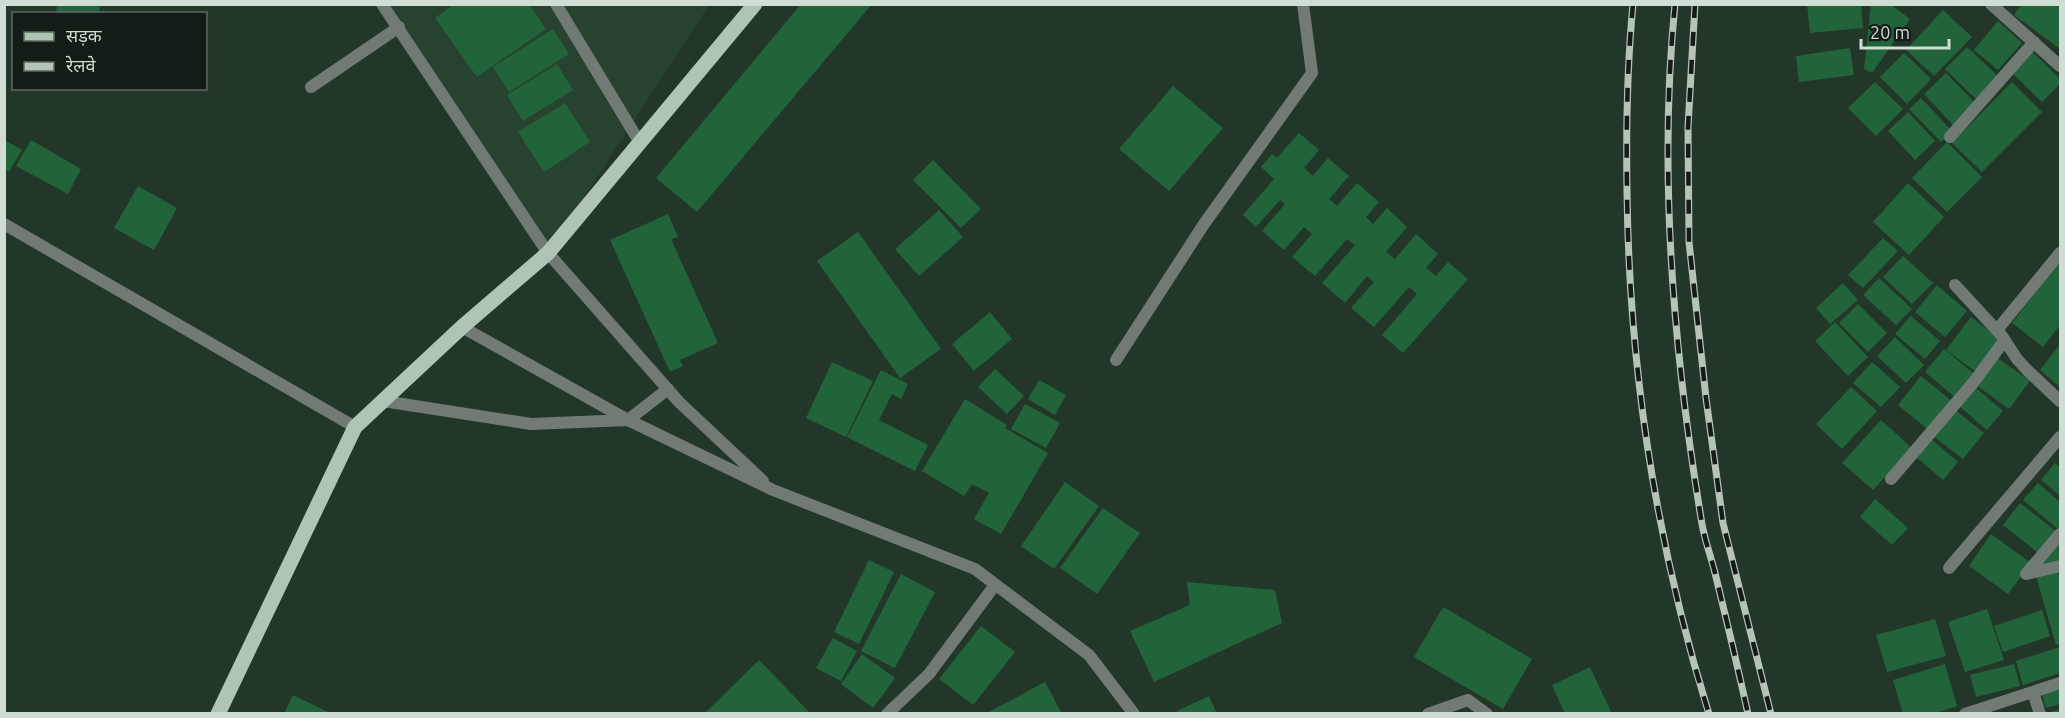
<svg xmlns="http://www.w3.org/2000/svg" width="2065" height="718" font-family="Ubuntu,'Noto Sans Devanagari',sans-serif">
<style>
.built{fill:#27422f}
.building{fill:#21643b}
.lines{fill:none;stroke-linecap:round;stroke-linejoin:round}
.service{stroke:#717b74;stroke-width:12}
.minor{stroke:#717b74;stroke-width:12}
.tertiary{stroke:#717b74;stroke-width:12}
.primary{stroke:#b0c4b5;stroke-width:15}
.rail-casing{stroke:#b5c3b8;stroke-width:7}
.rail{stroke:#131c16;stroke-width:4.5;stroke-dasharray:14;stroke-linecap:butt}
</style>
<rect width="100%" height="100%" fill="#233729"/>
<path class="built" d="M375,5H709L544,259Z"/>
<path class="building" d="M57,4H100L99,14H56Z
M454,4H529L546,29L477,77L435,18Z
M801,4H872L697,212L656,178Z
M1807,4H1861L1863,28L1810,33Z
M1871,4H1890L1910,19L1872,73L1864,69Z
M2022,4L2060,6V49L2014,15Z
M1943,10L1972,37L1934,76L1906,50Z
M1998,21L2022,43L1998,70L1974,50Z
M553,29L569,54L509,92L493,67Z
M1967,47L2000,78L1978,101L1945,69Z
M1850,48L1854,75L1799,82L1796,56Z
M2033,52L2060,79V84L2042,102L2012,73Z
M1904,53L1931,79L1907,104L1880,77Z
M557,64L573,90L523,121L507,95Z
M1946,73L1976,104L1954,126L1924,94Z
M1875,82L1903,109L1876,136L1848,108Z
M2012,82L2042,112L1982,172L1952,143Z
M1173,86L1223,128L1169,191L1119,149Z
M1921,98L1952,131L1941,142L1909,109Z
M565,103L590,142L544,172L518,132Z
M1908,112L1935,141L1915,160L1888,131Z
M1299,133L1319,150L1304,168L1313,176L1328,158L1349,176L1329,199L1337,206L1357,183L1379,202L1366,217L1373,224L1387,208L1407,227L1386,252L1395,259L1416,234L1438,254L1426,268L1436,276L1448,262L1468,279L1403,353L1382,335L1417,294L1409,287L1374,327L1351,308L1374,282L1367,276L1345,303L1322,283L1355,245L1347,239L1315,276L1292,257L1312,234L1304,227L1284,250L1262,231L1285,204L1280,200L1256,227L1243,215L1274,179L1261,167L1272,154L1277,158Z
M4,140L22,150L9,172L4,169Z
M31,140L81,169L68,194L16,166Z
M1947,142L1982,177L1947,212L1912,178Z
M933,160L981,209L961,228L913,180Z
M1908,183L1944,217L1909,255L1873,222Z
M138,186L177,208L154,250L114,228Z
M939,210L963,237L919,276L895,249Z
M668,214L678,237L671,239L718,343L680,360L683,366L670,372L610,240Z
M858,232L941,349L900,378L817,261Z
M1883,238L1898,251L1863,288L1848,275Z
M1903,256L1933,283L1912,304L1883,277Z
M2060,261V325L2043,347L2012,323Z
M1879,278L1912,309L1896,325L1863,295Z
M1843,283L1858,300L1830,324L1816,308Z
M1937,285L1967,311L1945,337L1915,312Z
M1858,304L1887,333L1868,352L1839,323Z
M990,312L1012,339L974,371L952,344Z
M1911,316L1940,341L1925,359L1895,334Z
M1971,317L2000,339L1976,372L1946,350Z
M1835,322L1868,357L1848,376L1815,341Z
M1895,337L1924,365L1906,383L1877,356Z
M2060,344V387L2040,370Z
M1944,349L1977,376L1957,399L1925,372Z
M1996,357L2030,381L2009,409L1976,385Z
M832,362L873,381L846,437L806,418Z
M1872,362L1900,387L1881,407L1853,383Z
M995,369L1024,396L1007,414L978,387Z
M881,370L908,384L901,399L892,394L879,420L928,445L915,471L847,437Z
M1921,376L1953,402L1930,431L1898,405Z
M1039,380L1066,395L1055,415L1028,399Z
M1851,387L1877,411L1842,449L1816,424Z
M1975,387L2003,411L1987,430L1959,406Z
M965,399L1007,425L1005,428L1048,453L1001,534L974,519L989,493L972,484L964,496L922,471Z
M1025,404L1060,423L1046,448L1011,429Z
M1954,409L1984,433L1963,459L1933,436Z
M1881,420L1912,448L1873,490L1842,463Z
M1930,438L1958,462L1943,480L1915,456Z
M2055,463L2060,467V496L2041,480Z
M1065,482L1099,506L1054,569L1021,546Z
M2038,483L2060,502V526L2058,529L2023,500Z
M1875,499L1908,528L1892,545L1860,517Z
M2020,503L2058,533L2041,555L2003,525Z
M1103,508L1140,533L1097,594L1060,568Z
M1991,534L2031,563L2008,594L1969,566Z
M2060,541V563L2044,568L2039,563Z
M869,560L894,572L859,644L834,632Z
M2060,569V644L2056,645L2036,576Z
M901,574L935,592L895,668L861,651Z
M1187,582L1275,590L1282,623L1154,682L1130,631L1190,605Z
M1443,607L1532,659L1503,709L1414,657Z
M1987,609L2004,660L1965,672L1948,622Z
M2042,610L2050,636L2003,652L1994,626Z
M1935,619L1946,656L1887,672L1876,635Z
M981,626L1015,652L973,705L939,679Z
M833,638L857,651L841,681L816,668Z
M2060,647V673L2023,685L2016,661Z
M862,654L895,678L873,708L841,684Z
M759,660L811,714H704Z
M1945,664L1957,706L1933,714H1903L1893,680Z
M2014,664L2020,686L1976,697L1970,675Z
M1590,667L1612,714H1565L1552,685Z
M1045,682L1062,714H985Z
M2060,689V704L2046,708L2042,694Z
M293,695L332,714H284Z
M1209,696L1217,714H1178L1177,711Z
M2060,709V714H2050V712Z"/>
<g class="lines">
<path class="service" d="M1116,360L1204,224L1312,73L1303,4
M1428,714L1468,700L1487,714"/>
<path class="minor" d="M556,4L640,143
M1991,4L2060,66
M311,87L399,27
M1950,137L2034,42
M1955,285L2002,336L2017,359L2028,371L2060,401
M1997,330L2060,253
M1891,479L1973,383L2004,341
M2060,534L2026,574L2060,566
M1949,568L2060,437
M2033,692L2040,714
M887,714L929,674L995,585
M1965,714L2060,683"/>
<path class="tertiary" d="M382,4L548,253L679,402L763,481
M4,224L355,427
M462,327L628,420L773,490L975,569L1089,655L1134,714
M383,401L531,424L628,420L668,389"/>
<path class="primary" d="M218,714L355,427L462,327L548,253L755,4"/>
<g class="rail-casing">
<path id="rail" d="M1633,4C1627,66 1626,128 1627,191C1629,368 1656,544 1709,714
M1675,4C1658,174 1674,357 1702,524C1705,542 1712,559 1716,577C1727,622 1738,668 1748,714
M1695,4L1688,127L1689,242L1706,398L1723,523L1771,714"/>
</g>
<use href="#rail" class="rail"/>
</g>
<rect width="2065" height="718" fill="none" stroke="#d0ddd3" stroke-width="12"/>
<rect x="12" y="12" width="195" height="78" fill="#131c16" stroke="#5f6962" stroke-width="1.5"/>
<rect x="24" y="32" width="30" height="9" fill="#b0c4b5" stroke="#5f6962" stroke-width="1.5"/>
<text x="66" y="42" font-size="18" fill="#d0ddd3">सड़क</text>
<rect x="24" y="62" width="30" height="9" fill="#b5c3b8" stroke="#5f6962" stroke-width="1.5"/>
<text x="66" y="72" font-size="18" fill="#d0ddd3">रेलवे</text>
<path d="M1861 39v9h88v-9" fill="none" stroke="#d0ddd3" stroke-width="3"/>
<text x="1870" y="39" font-size="18" fill="#d0ddd3" stroke="#131c16" stroke-width="4.5" paint-order="stroke">20 m</text>
</svg>
